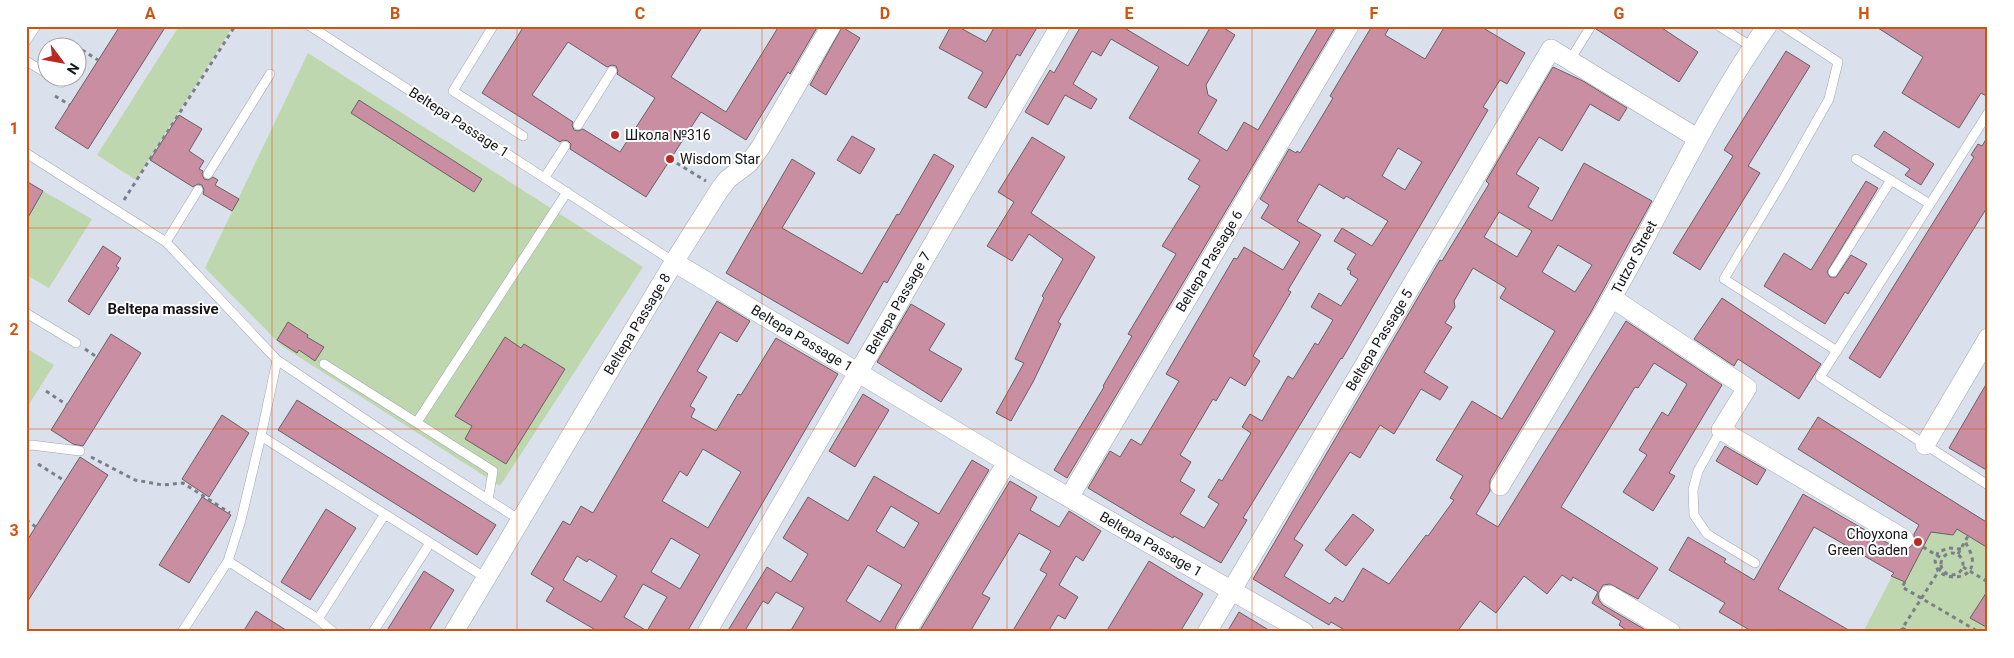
<svg xmlns="http://www.w3.org/2000/svg" width="2014" height="658" font-family="Roboto,sans-serif">
<style>
.green{fill:#bfd7ae}
.building{fill:#c98ea2;stroke:#6b5f62;fill-rule:evenodd}
.lines{fill:none;stroke-linecap:round;stroke-linejoin:round}
.lane-casing{stroke:#9fa5af;stroke-width:10}
.street-casing{stroke:#9fa5af;stroke-width:20}
.path{stroke:#7b7f87;stroke-width:3;stroke-dasharray:4 4;stroke-linecap:butt}
.lane{stroke:#fff;stroke-width:9}
.street{stroke:#fff;stroke-width:19}
.grid{fill:none;stroke:#d3520d;stroke-width:1;stroke-opacity:0.55}
.poi-dot{fill:#b82a23;stroke:#fff;stroke-width:2}
.labels{text-anchor:middle;dominant-baseline:central;stroke-width:4;stroke-linejoin:round;paint-order:stroke}
.street-label{font-size:14px;fill:#131518;stroke:#fff}
.poi-label{font-size:14px;fill:#131518;stroke:#fff;text-anchor:start}
.neighbourhood-label{font-size:15px;font-weight:bold;fill:#131518;stroke:#fff}
.neatline{fill:none;stroke:#d3520d;stroke-width:2}
.grid-label{font-size:16px;text-anchor:middle;font-weight:bold;fill:#d3520d}
</style>
<rect width="100%" height="100%" fill="#dbe1ec"/>
<path class="green" d="M179,26H233L136,180L97,155Z
M308,53L643,267L500,486L282,346L205,268Z
M43,191L92,219L49,288L26,275V220Z
M26,348L54,365L26,409Z
M1936,492L1988,523V632H1863Z"/>
<path class="building" d="M120,26H166L88,149L55,128Z
M524,26H703L671,77L726,112L779,26H818L790,74L788,72L746,140L701,112L646,197L570,149L571,144L568,141L563,140L560,142L482,93ZM568,42L607,67L612,65L616,66L618,71L617,74L655,98L620,152L583,129L578,131L574,130L572,125L573,122L532,95Z
M951,26H957L986,42L995,26H1038L1020,56L1017,54L986,108L968,98L983,72L939,48Z
M1081,26H1121L1188,66L1211,26H1221L1235,35L1206,85L1208,95L1217,100L1198,133L1227,151L1244,122L1258,130L1319,26H1336L1067,478L1054,470L1104,387L1103,386L1132,336L1128,334L1176,254L1162,246L1200,186L1188,179L1200,160L1129,118L1159,67L1111,39L1101,56L1092,51L1073,84L1097,99L1091,109L1065,95L1048,125L1025,112L1050,70L1054,73Z
M1372,26H1390L1385,35L1425,59L1445,26H1480L1525,53L1507,84L1500,80L1483,107L1488,110L1342,359L1341,358L1254,500L1243,518L1247,520L1221,563L1174,536L1173,538L1148,524L1088,488L1110,451L1120,457L1131,439L1141,445L1179,381L1166,374L1234,258L1237,259L1244,247L1283,270L1300,242L1261,218L1269,205L1260,199L1289,149L1296,153L1297,151L1300,153L1333,98L1330,96ZM1398,148L1422,162L1405,190L1382,176ZM1319,184L1344,199L1346,196L1388,221L1372,246L1342,228L1334,241L1356,254L1347,269L1351,271L1350,274L1358,279L1341,306L1319,293L1311,307L1333,320L1318,345L1315,343L1293,379L1288,376L1262,421L1250,414L1242,427L1251,433L1222,481L1219,479L1208,497L1219,504L1204,528L1180,514L1195,490L1180,481L1191,462L1180,455L1213,399L1216,401L1230,377L1245,386L1260,361L1253,356L1291,292L1288,290L1321,235L1297,221Z
M1597,26H1659L1698,52L1679,82L1596,29Z
M1875,26H1988V97L1981,93L1959,128L1902,93L1923,57Z
M842,27L860,38L826,95L810,85Z
M1786,51L1810,66L1748,166L1760,173L1700,270L1673,253L1733,156L1724,150Z
M1553,67L1583,81L1627,108L1619,121L1590,104L1562,151L1539,137L1516,174L1539,188L1528,207L1552,221L1584,163L1652,201L1591,312L1490,480V491L1476,514L1498,527L1626,321L1722,385L1669,473L1675,476L1653,511L1623,492L1647,455L1639,450L1662,412L1668,416L1687,384L1654,363L1638,388L1635,387L1561,507L1658,568L1638,599L1610,584L1603,585L1598,594L1599,600L1603,605L1649,632H1629L1619,625L1621,621L1592,603L1598,592L1573,577L1571,581L1562,575L1547,594L1524,576L1496,613L1480,601L1457,632H1348L1331,622L1329,625L1253,579L1440,260L1442,261L1489,184L1486,181ZM1499,212L1532,231L1517,257L1484,237ZM1558,245L1592,265L1575,292L1542,272ZM1473,268L1506,288L1500,298L1555,331L1502,419L1472,401L1436,460L1463,476L1450,498L1454,500L1428,536L1426,535L1389,584L1363,568L1343,602L1335,597L1330,604L1284,576L1303,545L1294,539L1350,452L1360,458L1380,425L1394,434L1421,389L1440,400L1448,387L1424,372L1452,327L1445,323L1455,307L1454,301Z
M359,100L482,179L474,192L351,113Z
M179,115L202,129L189,151L204,161L199,169L203,171L202,174L204,179L208,180L213,177L218,180L215,185L239,199L232,211L203,194L204,190L202,185L198,184L193,187L150,160Z
M1884,131L1934,164L1921,185L1905,175L1910,169L1874,146Z
M852,136L875,149L860,174L837,160Z
M1988,136V206L1880,378L1849,358L1974,157L1971,155L1978,144L1982,146Z
M1032,137L1065,157L1031,213L1095,257L1058,322L1061,324L1033,382L1011,421L996,413L1024,363L1015,359L1044,298L1042,296L1063,259L1029,234L1012,261L987,246L1014,202L998,192Z
M934,154L954,166L887,283L884,281L848,344L726,273L792,159L815,173L782,228L862,274L897,214L899,215Z
M26,181L43,191L26,221Z
M1866,181L1878,188L1827,272L1830,277H1836L1851,255L1867,264L1848,294L1845,292L1825,324L1764,286L1784,253L1811,270Z
M103,246L121,258L116,266L119,268L89,315L68,301Z
M1722,298L1821,364L1799,399L1738,359L1734,366L1694,339Z
M717,301L750,321L737,342L720,332L697,371L707,377L690,406L695,409L691,417L716,431L738,394L741,395L776,338L838,374L687,632H599L546,601L554,588L531,574L563,521L570,525L581,506L593,513ZM703,449L741,472L708,528L662,501L680,471L687,476ZM671,538L700,555L680,589L651,572ZM577,556L587,562L589,559L617,576L601,602L563,580ZM643,584L667,597L647,631L624,617Z
M911,304L945,324L929,350L962,369L941,402L877,362Z
M288,322L308,335L307,337L324,347L315,361L299,350L297,353L277,340Z
M111,334L141,353L83,446L73,444L51,430Z
M505,337L521,348L524,344L565,369L506,464L465,439L472,426L455,416Z
M1988,381V471L1949,448Z
M863,394L889,410L855,467L829,451Z
M297,400L496,525L477,555L278,430Z
M222,415L249,433L209,497L182,479Z
M1818,417L1988,523V548L1957,529L1953,535L1931,532L1905,582L1891,576L1894,573L1814,527L1778,589L1852,632H1753L1719,612L1725,603L1669,570L1688,537L1726,559L1724,562L1754,580L1803,494L1898,549L1905,551L1914,544V534L1919,525L1798,449Z
M1725,446L1766,470L1757,485L1716,461Z
M80,457L108,475L26,604V542Z
M972,460L989,470L896,626L895,632H790L804,608L776,592L768,604L763,601L744,632H727L767,567L791,582L808,554L783,538L808,497L848,521L874,476L939,514ZM891,506L919,523L904,548L876,531ZM868,565L902,585L880,622L846,601Z
M1010,481L1037,497L1030,510L1059,527L1069,511L1101,531L1083,561L1076,556L1059,585L1078,597L1065,619L1058,615L1048,632H1012L1047,574L1040,570L1051,551L1019,533L982,594L990,598L970,632H919Z
M202,497L231,515L189,583L159,565Z
M326,509L356,528L310,600L281,582Z
M1353,514L1374,530L1346,566L1325,550Z
M1149,561L1203,594L1180,632H1106Z
M424,571L454,590L428,632H386Z
M1988,590V628L1970,618Z
M256,611L289,632H243Z
M1239,612L1272,632H1227Z"/>
<g class="lines">
<g class="lane-casing">
<path id="lane" d="M310,26L674,262
M493,26L453,91L523,136
M1719,26L1752,47
M1783,26L1838,62L1829,99L1782,182L1724,279L1837,351
M26,41L36,26
M1570,60L1591,26
M26,61L48,74
M52,78L61,83
M1988,113L1820,377L1988,485
M578,125L612,71
M26,153L166,242L277,360L403,445L520,520
M1856,159L1930,204
M208,174L270,74
M545,177L565,146
M166,242L198,190
M1833,272L1891,180
M26,313L76,343
M324,364L493,471L488,500
M417,422L567,192
M1721,430L1698,471L1693,490L1694,515L1707,534L1755,563
M261,436L277,360
M26,446L31,445L80,451
M318,619L385,514
M182,632L228,561
M333,632L318,619L228,561L241,520L261,436L486,578
M373,632L430,543"/>
</g>
<g class="street-casing">
<path id="street" d="M674,262L1007,462L1304,632
M1612,298L1747,388L1721,430L1904,539
M1925,445L1988,338
M1500,486C1545,411 1591,337 1633,260C1676,181 1715,100 1767,26
M1070,496L1349,26
M1609,595L1671,632
M454,632L674,262L720,189L728,179L749,163L760,148L831,26
M707,632L1060,26
M906,632L1007,462
M1207,632L1551,49L1697,138"/>
</g>
<path class="path" d="M82,50L98,60
M55,96L70,105
M670,159L706,181
M124,200L235,26
M85,349L97,357
M46,391L67,405
M91,457L135,480L163,485L183,483L230,513
M38,464L65,481
M26,520L36,527
M1923,547L1943,559
M1961,549L1949,548L1938,552L1935,561L1938,571C1951,582 1976,578 1972,557C1971,552 1967,546 1965,541
M1941 564a11 11 0 1 1 22 0a11 11 0 1 1-22 0Z
M1958,554L1968,536
M1963,567L1988,582
M1905,582L1902,587L1979,632
M1902,628L1909,632
M1900,632L1942,566"/>
<use href="#lane" class="lane"/>
<use href="#street" class="street"/>
</g>
<path class="grid" d="M272,26V632M517,26V632M762,26V632M1007,26V632M1252,26V632M1497,26V632M1742,26V632M26,228H1988M26,429H1988"/>
<g class="poi-dot">
<circle cx="615" cy="135" r="5"/>
<circle cx="670" cy="159" r="5"/>
<circle cx="1918" cy="542" r="5"/>
</g>
<g class="labels">
<g class="street-label">
<text transform="translate(459 122) rotate(33)">Beltepa Passage 1</text>
<text transform="translate(1634 257) rotate(-62)">Tutzor Street</text>
<text transform="translate(1209 261) rotate(-59)">Beltepa Passage 6</text>
<text transform="translate(898 303) rotate(-60)">Beltepa Passage 7</text>
<text transform="translate(637 324) rotate(-59)">Beltepa Passage 8</text>
<text transform="translate(802 338) rotate(31)">Beltepa Passage 1</text>
<text transform="translate(1379 340) rotate(-59)">Beltepa Passage 5</text>
<text transform="translate(1151 544) rotate(30)">Beltepa Passage 1</text>
</g>
<g class="poi-label">
<text x="625" y="135">Школа №316</text>
<text x="680" y="159">Wisdom Star</text>
<text x="1908" y="534" text-anchor="end">Choyxona<tspan x="1908" dy="16">Green Gaden</tspan></text>
</g>
<g class="neighbourhood-label">
<text x="163" y="309">Beltepa massive</text>
</g>
</g>
<rect width="2014" height="658" fill="none" stroke="#ffffff" stroke-width="55"/>
<g transform="translate(62 62) rotate(122)"><circle r="24" fill="#ffffff" stroke="#a1a1a3"/>
<path d="M0-4L9 19L0 12L-9 19Z" fill="#b82a23"/>
<text y="-8" font-size="14" font-weight="bold" text-anchor="middle" fill="#131518">N</text>
</g>
<rect x="28" y="28" width="1958" height="602" class="neatline"/>
<g class="grid-label">
<text x="150" y="19">A</text>
<text x="395" y="19">B</text>
<text x="640" y="19">C</text>
<text x="885" y="19">D</text>
<text x="1129" y="19">E</text>
<text x="1374" y="19">F</text>
<text x="1619" y="19">G</text>
<text x="1864" y="19">H</text>
<text x="14" y="134">1</text>
<text x="14" y="335">2</text>
<text x="14" y="536">3</text>
</g>
</svg>
